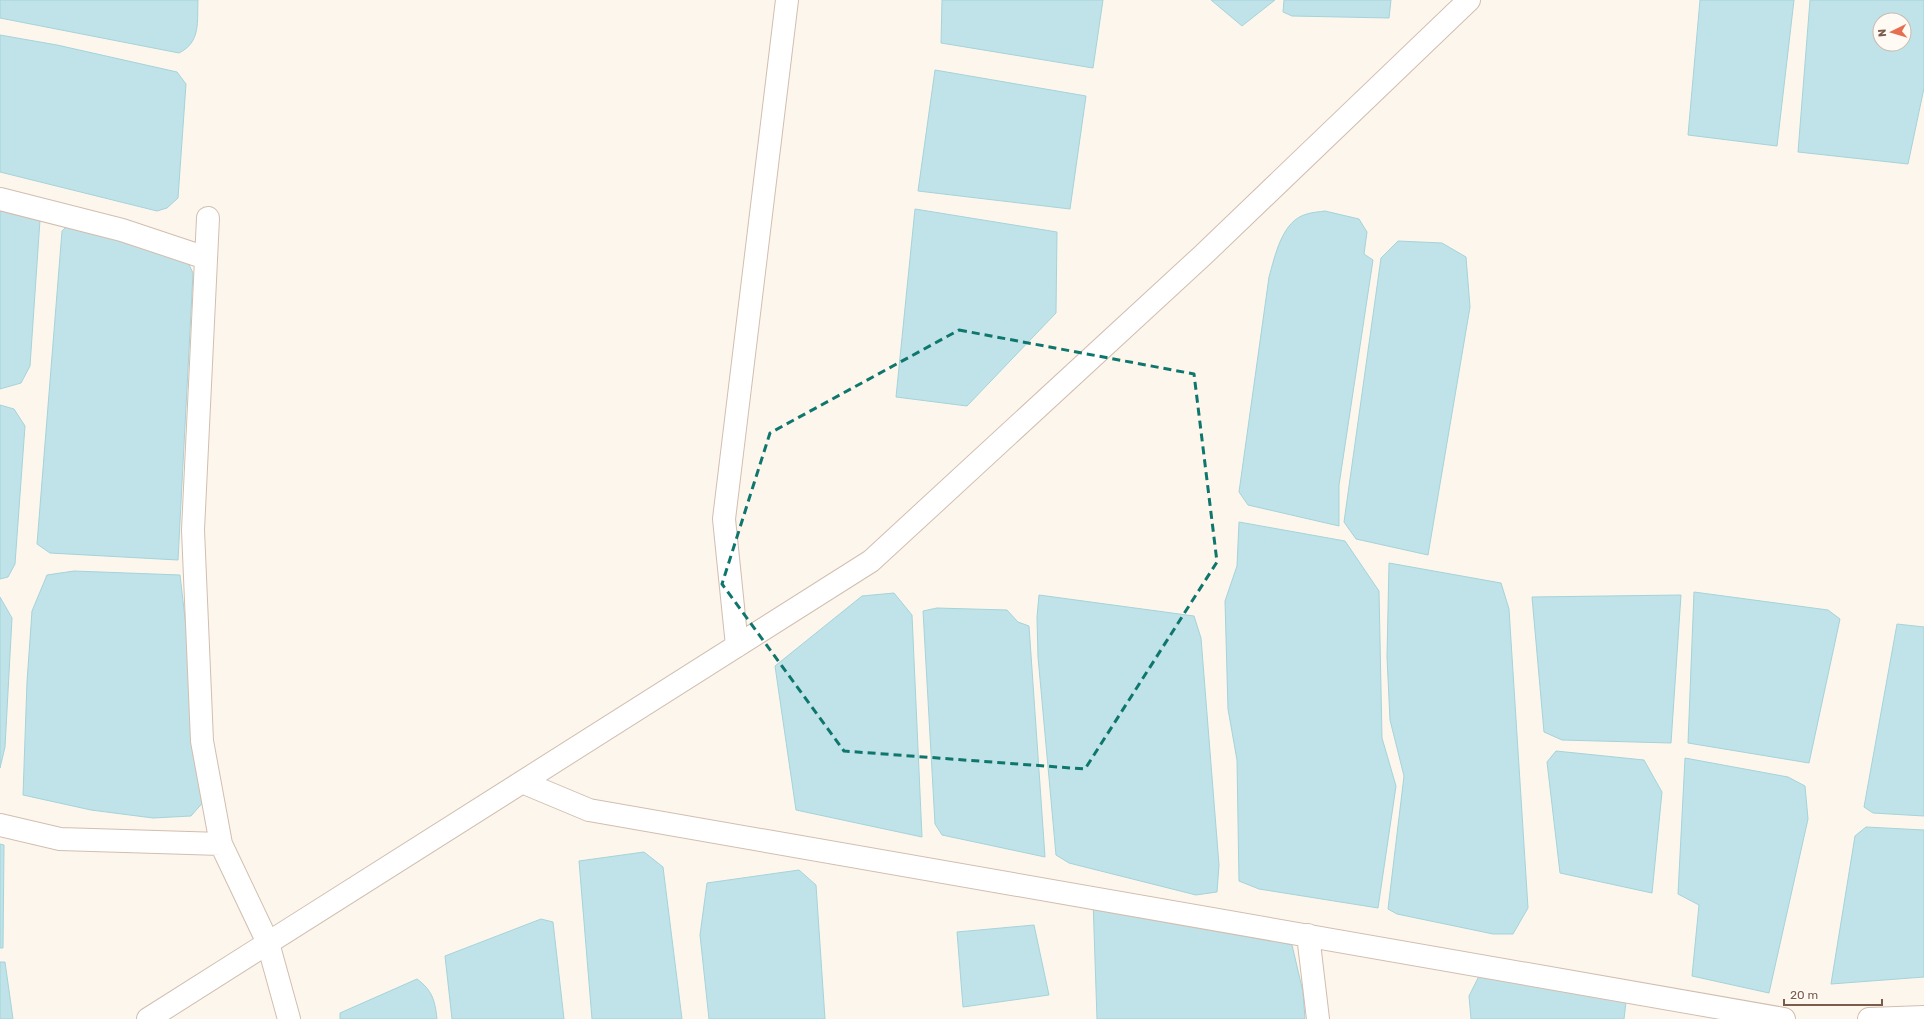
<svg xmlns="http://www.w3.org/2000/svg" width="1924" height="1019" font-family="Rubik,sans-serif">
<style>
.water{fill:#bfe3e8;stroke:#a5d3da;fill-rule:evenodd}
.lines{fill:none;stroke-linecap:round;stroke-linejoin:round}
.minor-casing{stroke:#d1beb0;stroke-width:24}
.minor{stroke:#fff;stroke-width:22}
.marked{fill:none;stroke:#0f766e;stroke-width:3;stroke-dasharray:8 5;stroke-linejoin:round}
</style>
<rect width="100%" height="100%" fill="#fdf6ec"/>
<path class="water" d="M0,0H198C197,22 201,42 179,53L0,18Z
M942,0H1103L1093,68L941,43Z
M1211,0H1275L1242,26Z
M1284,0H1391L1389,18L1292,16L1283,12Z
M1700,0H1794L1777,146L1688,135Z
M1810,0H1924V88L1908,164L1798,152ZM1880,20H1904V44H1880Z
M0,35L57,45L177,72L186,84L178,198L167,208L157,211L0,172Z
M935,70L1086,96L1070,209L918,191Z
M915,209L1057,232L1056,313L967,406L896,397Z
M0,210L40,220L30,366L21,383L0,389Z
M1325,211L1359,219L1367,232L1364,254L1373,260L1339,485V526L1248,505L1239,492L1269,277C1275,256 1282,220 1307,214C1313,212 1319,212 1325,211Z
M73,220L184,254L193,273L178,560L50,553L37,544L62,231Z
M1398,241L1442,243L1466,257L1470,307L1428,555L1356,539L1344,522L1381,258Z
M0,405L14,409L25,426L15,564L8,577L0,579Z
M1239,522L1345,541L1379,591L1382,738L1396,786L1378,908L1259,889L1239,881L1237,760L1228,709L1225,601L1237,566Z
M1389,563L1501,583L1509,609L1528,908L1513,934H1493L1397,914L1388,909L1404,776L1390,720L1387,657Z
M74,571L180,575L206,799L191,816L153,818L91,810L23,795L27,682L32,611L47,575Z
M1694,592L1828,610L1840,619L1809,763L1688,743Z
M894,593L912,615L922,837L796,810L775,666L862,596Z
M1039,595L1194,616L1201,638L1219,865L1217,892L1196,895L1069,863L1056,855L1038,657L1037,617Z
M1681,595L1671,743L1562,740L1544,732L1532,597Z
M0,597L12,618L5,747L0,768Z
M937,608L1007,610L1018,622L1029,626L1045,857L942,835L935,824L923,611Z
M1897,624L1924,627V816L1873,813L1864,807Z
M1556,751L1644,760L1662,792L1652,893L1560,873L1547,762Z
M1685,758L1788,777L1805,786L1808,819L1769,993L1692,976L1699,905L1678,894Z
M1866,827L1924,830V977L1831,984L1855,836Z
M0,844L4,845L3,948H0Z
M644,852L663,867L682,1019H592L579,861Z
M799,870L816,885L825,1019H709L700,935L707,883Z
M1093,900L1292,945L1303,992L1305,1019H1097Z
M541,919L553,922L564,1019H452L445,956Z
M1034,925L1049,995L963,1007L957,932Z
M0,962H5L13,1019H0Z
M1480,974L1626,1002L1624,1019H1471L1469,996Z
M417,979C432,990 435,1000 437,1019H340V1013Z"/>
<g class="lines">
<g class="minor-casing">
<path id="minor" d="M0,199L122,230L206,258
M208,218L193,530L202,741L221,844L268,943L289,1019
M737,646L724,519L787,0
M522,782L589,810L1784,1019
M0,825L60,839L221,844
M1308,935L1318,1019
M148,1019L871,561L1202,256L1469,0
M1869,1019L1924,1017"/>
</g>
<use href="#minor" class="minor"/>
</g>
<path class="marked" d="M959,330L1194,374L1217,562L1085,769L844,751L722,584L770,433Z"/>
<g transform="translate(1892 32) rotate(265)"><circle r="19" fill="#fffaf3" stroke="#cabbb1"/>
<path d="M0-3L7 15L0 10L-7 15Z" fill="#e76f51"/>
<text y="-6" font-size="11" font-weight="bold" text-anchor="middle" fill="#7a5c4d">N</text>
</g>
<path d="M1784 999v6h98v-6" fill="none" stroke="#7a5c4d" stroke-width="2"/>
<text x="1790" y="999" font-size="12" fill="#7a5c4d" stroke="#fffaf3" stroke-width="3" paint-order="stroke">20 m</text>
</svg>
